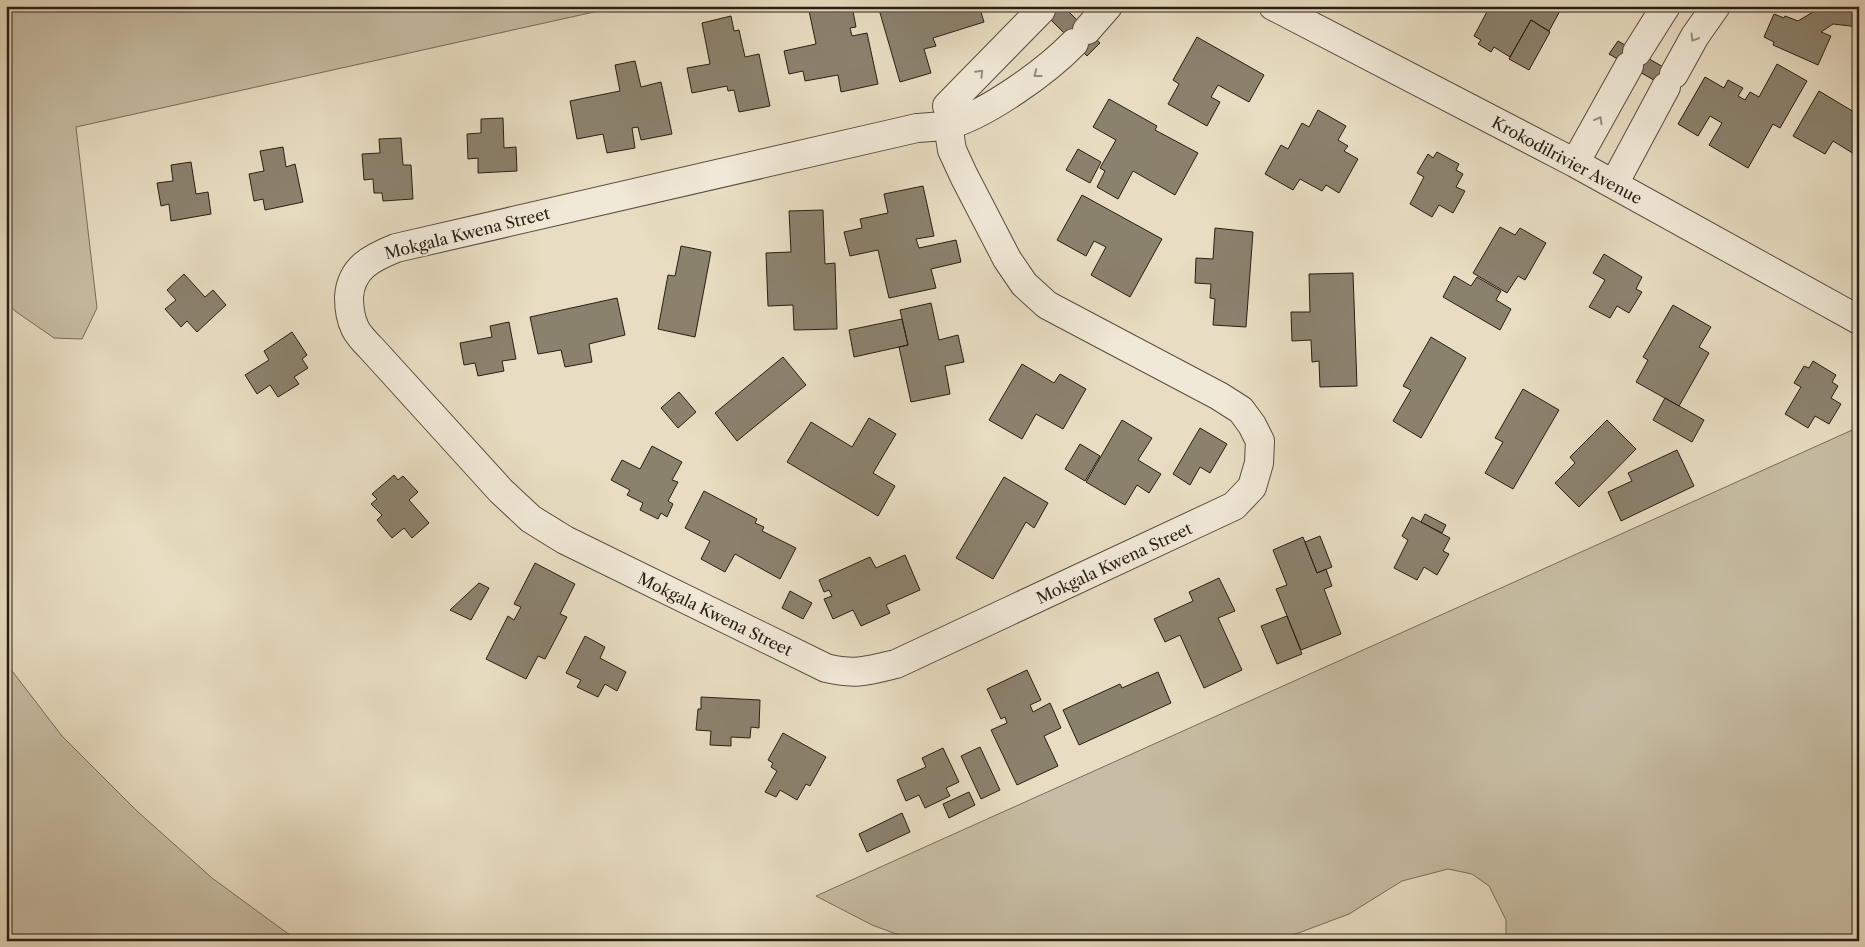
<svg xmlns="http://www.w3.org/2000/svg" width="1865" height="947" font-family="'Libre Caslon Text',serif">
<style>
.green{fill:#c7bda4;stroke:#776e5c}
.building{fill:#8b826e;stroke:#271f14}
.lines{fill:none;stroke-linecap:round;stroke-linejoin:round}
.minor-casing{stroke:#574e40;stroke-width:30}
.minor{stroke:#f0e9d7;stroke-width:28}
.oneway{stroke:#968e7f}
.labels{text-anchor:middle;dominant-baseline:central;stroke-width:4;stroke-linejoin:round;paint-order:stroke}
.street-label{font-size:16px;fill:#271f14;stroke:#f0e9d7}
</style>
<rect width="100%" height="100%" fill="#e8ddc2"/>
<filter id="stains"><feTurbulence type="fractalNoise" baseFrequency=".004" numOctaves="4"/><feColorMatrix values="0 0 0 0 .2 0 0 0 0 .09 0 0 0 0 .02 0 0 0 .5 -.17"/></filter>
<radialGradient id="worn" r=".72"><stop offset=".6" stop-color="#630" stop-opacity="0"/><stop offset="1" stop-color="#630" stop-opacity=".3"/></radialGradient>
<path class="green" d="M6,6H621L76,127L97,308L82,339L54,338L15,311L6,301Z
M1859,427V941H1506V920L1489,886L1472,874L1448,869L1402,881L1349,914L1277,941H915L872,925L816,896Z
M6,663L62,736L138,812L212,878L298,941H6Z"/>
<path class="building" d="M808,6H852L856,27L850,28L852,36L867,33L878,84L841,92L838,75L805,81L803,71L789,74L784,51L816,44Z
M878,6H979L984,22L933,38L936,46L924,49L931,73L900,82Z
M1037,6H1063L1100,43L1087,56Z
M1490,6H1557L1561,9L1549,31L1531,20L1510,57L1494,47L1491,52L1478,44L1481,40L1474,36Z
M1823,6H1859V27L1833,24L1821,32L1831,36L1818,65L1773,45L1774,42L1764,37L1774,14L1784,18L1785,16L1798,21Z
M731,16L734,31L739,30L745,57L759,54L770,106L739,112L734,90L728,91L727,86L692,93L687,68L710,64L702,23Z
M1531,20L1550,32L1529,70L1509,59Z
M1197,37L1264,75L1249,102L1218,85L1211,97L1220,102L1207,126L1168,104L1179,84L1173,80Z
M1618,41L1684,79L1676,93L1609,54Z
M635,61L641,87L661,82L672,134L641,140L638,127L632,128L635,148L607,153L603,134L577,139L570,101L620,91L615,65Z
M1777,64L1807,81L1780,128L1773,124L1748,168L1709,145L1722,123L1710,116L1698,136L1678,124L1705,77L1724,88L1728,80L1743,88L1738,96L1745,100L1750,92L1759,97Z
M1819,91L1859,115V157L1833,141L1825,154L1793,136Z
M1109,99L1157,126L1155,130L1198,153L1175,195L1133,171L1118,199L1097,187L1105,171L1100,168L1116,140L1093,127Z
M1318,110L1346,126L1338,140L1348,146L1344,151L1358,159L1339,193L1326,185L1322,191L1300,179L1293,190L1265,174L1281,145L1288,149L1302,123L1309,127Z
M503,118L504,148L516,147L517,171L478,173V158L468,159L467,134L481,133V119Z
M401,138L403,165H411L413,199L383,201L382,193H374L373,179L364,180L362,154L380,153L379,139Z
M283,147L286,167L295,164L303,202L265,210L263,199L254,201L249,174L264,171L260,151Z
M1078,149L1101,162L1090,183L1066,170Z
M1437,152L1459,164L1456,170L1463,174L1456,187L1465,191L1453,213L1439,205L1432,217L1410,204L1424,177L1417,173L1428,154L1433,158Z
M191,162L196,194L208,192L211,214L171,221L169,204L161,206L157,183L173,181L171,165Z
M923,186L934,236L916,239L919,248L956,240L961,262L931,269L936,288L889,298L878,250L850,256L844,232L862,228L860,219L888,213L884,194Z
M1082,195L1162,239L1130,297L1091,275L1106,247L1094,241L1086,256L1057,240Z
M823,210L825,264L835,263L837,329L794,330L793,305L768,306L766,253L791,252L789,211Z
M1500,227L1515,235L1520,228L1546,243L1525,280L1518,276L1507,293L1473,273Z
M1215,228L1253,232L1246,327L1213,325L1215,299L1210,298L1211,284L1195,283L1196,258L1213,259Z
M681,246L711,252L695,337L658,329L668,275L675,276Z
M1604,254L1642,277L1636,289L1642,292L1629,313L1617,306L1610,318L1589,307L1605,280L1593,273Z
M1353,273L1357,386L1320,387L1319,361L1312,362L1311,340L1292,341L1291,312H1310L1309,274Z
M184,274L205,297L213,290L226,305L197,332L187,321L181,327L165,309L176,300L167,290Z
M1454,276L1471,286L1477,277L1501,291L1496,300L1511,309L1500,330L1443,297Z
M617,298L625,335L589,344L592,362L565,367L561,350L538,354L530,317Z
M931,303L939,340L958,335L964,362L945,366L950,394L911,402L899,347L908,345L900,310Z
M1673,305L1711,327L1699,347L1709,353L1679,406L1636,382L1648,360L1643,357Z
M902,319L908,345L854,357L849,330Z
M509,322L516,359L502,361L504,371L478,376L475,363L464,365L460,343L492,337L490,326Z
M292,332L307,355L302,359L308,368L294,377L299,384L278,397L270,385L257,394L245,375L269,360L264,351Z
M1431,337L1466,358L1421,438L1393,421L1411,390L1403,386Z
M783,357L806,385L737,441L715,413Z
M1813,361L1836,375L1832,382L1838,386L1831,398L1841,404L1829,424L1815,416L1808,428L1785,414L1801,387L1794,383L1804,366L1809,368Z
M1022,364L1054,383L1060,374L1086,389L1063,429L1036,414L1022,439L989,420Z
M1523,389L1559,410L1513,489L1485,473L1503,442L1495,438Z
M679,392L696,412L678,428L661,408Z
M1665,398L1704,420L1692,442L1653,420Z
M869,418L896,434L873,473L895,486L878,516L787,462L811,422L852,447Z
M1122,420L1152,438L1138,460L1161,474L1149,493L1137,485L1125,505L1086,482Z
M1607,420L1636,449L1579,507L1555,483L1575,463L1570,457Z
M1200,428L1227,444L1210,473L1200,467L1190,485L1173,474Z
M1080,444L1100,456L1085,481L1065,469Z
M652,446L682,462L672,480L678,482L668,501L673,504L667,517L661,513L658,519L640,510L643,503L627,495L630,490L611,480L622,460L640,469Z
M1677,450L1694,486L1621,521L1608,492L1632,481L1628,473Z
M394,475L398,480L403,476L418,492L409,500L429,523L412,538L404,528L392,538L377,520L382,515L371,504L377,499L372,494Z
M1004,477L1048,503L1034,528L1026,522L993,579L956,558Z
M704,491L757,519L755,523L764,527L762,531L796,548L780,579L735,554L725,572L701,559L710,541L685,528Z
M1425,514L1446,525L1442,533L1421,522Z
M1412,517L1450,538L1443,551L1449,554L1437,575L1424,567L1417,580L1394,568L1408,540L1402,536Z
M1320,536L1332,567L1317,573L1305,542Z
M1303,537L1317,573L1326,569L1332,586L1324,589L1341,634L1301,650L1276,589L1287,585L1273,550Z
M905,555L920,590L886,605L890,613L861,626L853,610L833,619L824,599L832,596L829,590L824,592L819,580L870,557L876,568Z
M535,563L575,584L560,614L567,617L545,659L538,656L526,679L486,659L508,616L514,620L521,607L514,604Z
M1219,578L1235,611L1218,618L1242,670L1204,688L1180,635L1165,642L1154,619L1193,601L1189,592Z
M479,583L489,588L471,620L450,610Z
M790,591L812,603L803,619L782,608Z
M1287,616L1302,654L1277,664L1261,626Z
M585,636L605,647L600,658L626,672L617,691L605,684L598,697L577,687L581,680L566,673Z
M1027,670L1041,700L1030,705L1033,712L1050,703L1061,728L1044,736L1058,766L1017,785L991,730L1007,723L1005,717L1001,719L987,689Z
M1158,672L1171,703L1079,745L1063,710L1120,684L1122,688Z
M701,697L760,700L759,728L751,727L750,738L731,737V746L710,745L711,731L696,730L698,709H701Z
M783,733L826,757L810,786L806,784L797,800L780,790L776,797L765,792L777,771L771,767L773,763L768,760Z
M980,747L1000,790L981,799L961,756Z
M943,748L959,782L946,788L950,796L925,808L919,795L906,801L897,780L926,767L922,758Z
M969,792L975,805L949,818L943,804Z
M902,813L910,832L867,852L859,834Z"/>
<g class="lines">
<g class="minor-casing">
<path id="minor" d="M1273,6L1575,163L1859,320
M1087,30L1108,6
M1637,52L1666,6
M1674,74L1695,36L1716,6
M959,95L948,125L952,150L964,176L1007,259L1024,284L1047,305L1219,396L1241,410L1252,425L1260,441L1259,463L1252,487L1234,506L896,664C867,671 855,675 826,668L565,540L531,519L501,491L372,349C366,343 358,335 355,328C350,318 349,308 349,297C351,268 371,258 396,248L917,128C927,127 939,127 948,125C986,115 1047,71 1074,43
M947,106L1041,10
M1575,163L1629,66
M1614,184L1666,87"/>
</g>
<use href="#minor" class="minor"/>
</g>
<defs><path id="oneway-chevron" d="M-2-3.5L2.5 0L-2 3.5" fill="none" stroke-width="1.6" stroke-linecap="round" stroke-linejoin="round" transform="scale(1.25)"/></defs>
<g class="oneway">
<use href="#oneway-chevron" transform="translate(1694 38) rotate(121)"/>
<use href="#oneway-chevron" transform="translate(980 73) rotate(-46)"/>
<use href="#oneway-chevron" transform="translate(1037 74) rotate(142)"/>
<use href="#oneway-chevron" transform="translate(1599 120) rotate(-61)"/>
</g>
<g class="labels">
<g class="street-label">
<text transform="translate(1567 160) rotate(28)">Krokodilrivier Avenue</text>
<text transform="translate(467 233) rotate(-14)">Mokgala Kwena Street</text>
<text transform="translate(1114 563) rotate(-25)">Mokgala Kwena Street</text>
<text transform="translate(715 614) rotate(26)">Mokgala Kwena Street</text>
</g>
</g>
<rect width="1865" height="947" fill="none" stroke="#e8ddc2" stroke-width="25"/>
<rect x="8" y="8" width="1850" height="932" fill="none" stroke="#271f14" stroke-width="2.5"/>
<rect x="12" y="12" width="1840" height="922" fill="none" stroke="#271f14"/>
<rect width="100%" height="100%" filter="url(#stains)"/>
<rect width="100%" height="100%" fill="url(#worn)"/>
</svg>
